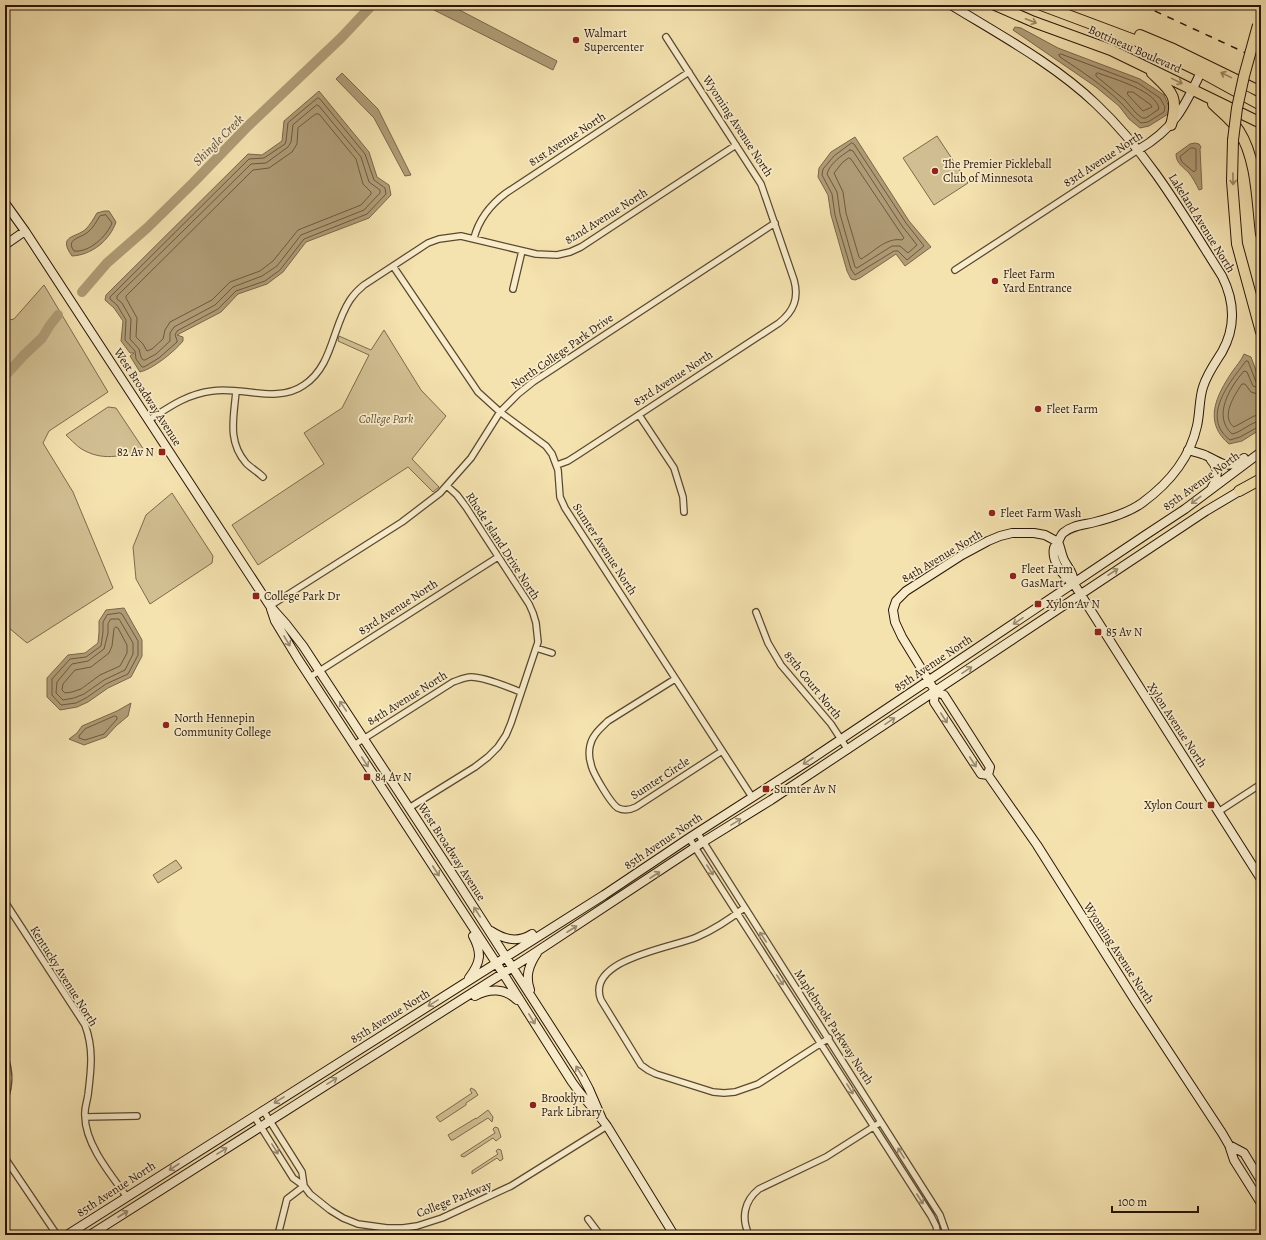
<svg xmlns="http://www.w3.org/2000/svg" width="1266" height="1240" font-family="Alegreya,serif">
<style>
.green{fill:#d1bf92;stroke:#7c6a4c}
.water{fill:#af9c76;stroke:#796649}
.lines{fill:none;stroke-linecap:round;stroke-linejoin:round}
.shore{stroke:#6c583e;stroke-width:1}
.river{stroke:#af9c76;stroke-width:10}
.street-casing{stroke:#5b4830;stroke-width:8}
.secondary-casing{stroke:#281506;stroke-width:10}
.highway-casing{stroke:#281506;stroke-width:12}
.street{stroke:#f8eccb;stroke-width:5.5}
.secondary{stroke:#f8eccb;stroke-width:8}
.highway{stroke:#f4e2af;stroke-width:10}
.rail{stroke:#281506;stroke-width:1.5;stroke-dasharray:7 7;stroke-linecap:butt}
.highway-bridge-casing{stroke:#281506;stroke-width:12;stroke-linecap:butt}
.highway-bridge{stroke:#f4e2af;stroke-width:10}
.oneway{stroke:#988663}
.oneway2{stroke:#9a8b72}
.poi-dot{fill:#8f2418;stroke:#f8eccb;stroke-width:1.5}
.labels{text-anchor:middle;dominant-baseline:central;stroke-width:3.5;stroke-linejoin:round;paint-order:stroke}
.poi-label{font-size:12px;fill:#281506;stroke:#f8eccb;text-anchor:start}
.street-label{font-size:12px;fill:#281506;stroke:#f8eccb}
.park-label{font-size:12px;font-style:italic;fill:#635037;stroke:#f8eccb}
.water-label{font-size:13px;font-style:italic;fill:#5e4b33;stroke:#f8eccb}
</style>
<rect width="100%" height="100%" fill="#f4e2af"/>
<filter id="stains"><feTurbulence type="fractalNoise" baseFrequency=".005" numOctaves="4"/><feColorMatrix values="0 0 0 0 .2 0 0 0 0 .09 0 0 0 0 .02 0 0 0 .5 -.17"/></filter>
<radialGradient id="worn" r=".72"><stop offset=".6" stop-color="#630" stop-opacity="0"/><stop offset="1" stop-color="#630" stop-opacity=".3"/></radialGradient>
<path class="green" d="M937,136L968,183L934,205L903,158Z
M44,285L108,392L49,431L43,443L73,492L113,588L27,643L9,628L5,630V321L14,319Z
M384,330L421,390L446,416L412,459L439,487L433,492L408,467L258,565L232,525L324,464L304,433L342,408L369,355L338,341L339,336L371,350Z
M108,407L116,408L144,450C121,456 102,462 80,448C75,444 70,439 66,435Z
M172,493L213,556L212,563L150,604L136,579L133,547L146,515Z
M176,860L182,868L158,883L153,875Z
M471,1088L475,1090L478,1095L466,1103V1105L440,1122L436,1117L472,1093L470,1090Z
M488,1110L493,1117L492,1122L488,1118L453,1140H451L448,1135L476,1118V1119Z
M495,1127L498,1128L501,1137L496,1141L493,1138L464,1157L461,1156V1155L495,1133L493,1129Z
M498,1149L501,1150L503,1159L500,1161L497,1158L472,1174V1171L498,1154L496,1151Z"/>
<path class="water" d="M432,5H450L557,61L553,70L434,10Z
M1015,27L1021,28L1058,48L1140,79L1164,95L1169,107L1168,114L1149,126L1140,128L1129,119L1119,106L1096,87L1013,30Z
M342,73L378,109L411,175L405,176L374,118L336,79Z
M319,91L369,152L377,177L389,185L391,195L369,218L306,242L283,272L267,284L238,294L221,312L177,335L183,337V341C175,351 153,369 140,372L130,356L134,353H130L121,341L123,321L114,308L105,300L106,295L248,154L262,155L282,141L284,121Z
M855,137L909,221L931,247L905,266L896,254L860,278L855,280L851,279L847,271L831,215L828,195L818,177L819,168L831,152Z
M1195,143L1199,144L1201,147L1200,149L1202,189L1199,190C1196,184 1193,178 1189,173C1183,167 1176,163 1176,154L1190,144Z
M104,211H109L116,222C110,240 92,255 72,256C57,235 76,238 86,229C90,225 94,218 97,213Z
M1244,354L1251,357L1261,384V429L1242,441L1229,444C1203,422 1216,396 1232,372C1236,366 1241,361 1244,354Z
M124,608L142,640V656L131,677L108,688L88,702L77,707L60,710L47,697V678L68,655L85,653L98,643L99,632V621L106,610Z
M131,703L128,716L116,726L106,737L84,745L69,739L77,733L82,726L117,711Z"/>
<g class="lines">
<path class="shore" d="M1061,54L1138,83L1160,98L1165,107L1164,112L1148,122L1141,123C1133,117 1128,110 1121,103C1103,85 1081,71 1060,57L1059,55Z
M1098,73C1114,79 1157,91 1159,109L1146,118H1142L1136,113L1125,100L1096,76V74Z
M1128,92H1133L1151,105L1152,107L1143,111L1128,95Z
M318,98L320,99L365,154L374,180L385,188L386,194L367,214L304,239L280,270L265,281L236,291L218,309L177,331L175,335L177,340V342L159,358L144,367H142L136,359L135,351L125,340L126,320L117,305L110,299V297L249,159L264,158L285,144L286,141L288,123Z
M317,105L319,106L361,157L369,182L380,190V193L364,210L301,235L277,266L262,276L233,287L215,305L174,327L170,333V341L156,354L145,360H143L141,357L139,349L130,339L131,319L122,303L117,299V296L251,164L266,163L288,147L291,142L293,125Z
M316,114H319L356,159L363,184L371,192V194L361,205L298,230L273,261L260,271L230,282L212,300L170,322L165,330L163,339L152,349L147,351L143,344L136,337L137,318L126,298V296L253,170L269,168L292,152L297,144L298,128Z
M852,143L854,144L906,223L924,246L907,260L898,251H894L855,275L851,269L835,215L832,194L822,175L823,169L834,156Z
M1191,148H1194L1196,149V170L1194,172L1182,162L1180,157Z
M850,150L853,151L902,226L917,245L908,253L900,246H892L857,268L855,267L840,214L837,192L827,174C830,163 841,156 850,150Z
M849,158L851,159L904,238L902,240C886,237 874,252 861,259L859,257L846,213L843,192L834,173L842,163Z
M106,215L112,223C107,236 89,253 74,251C65,239 81,238 88,232C93,228 96,222 100,216Z
M1261,384L1256,382L1248,361H1246C1230,382 1200,417 1230,440L1240,437L1258,427L1261,426
M1261,389L1253,386L1247,372L1244,371C1230,387 1212,416 1232,434C1242,432 1250,422 1261,421
M1261,395L1251,392L1245,384H1242C1235,394 1220,417 1234,427L1254,416L1261,415
M120,613L122,614L138,641V655L128,674L106,684L86,698L76,703L61,705L52,695V679L70,659L86,657L101,646L103,632V622L107,615Z
M111,619H119L133,643V654L125,670L104,680L84,694L74,698L63,700L56,693L57,682L72,664L88,661L104,649L108,633V624Z
M116,627L118,628L127,645V653L120,666L100,675L81,689L72,692L65,693L62,690L63,684L75,670L91,667L109,653L112,646L114,629Z
M115,716L117,717V719L104,734L85,740L79,738V736L85,729Z"/>
<path class="river" d="M82,292L107,263L147,228L193,183L247,127L341,38L372,5
M5,376L24,355L42,338L50,325L58,315"/>
<g class="street-casing">
<path id="street" d="M474,238C479,219 490,205 506,193L689,72
M393,266L478,392L500,412L546,446L552,454L558,470L560,497L565,508L752,797
M955,270L1138,150
M513,289L522,251
M236,391C234,417 227,441 246,463C251,468 258,472 263,477
M639,415L674,468L683,497L684,512
M149,420C169,407 187,394 212,391C242,386 277,404 304,385C333,366 332,327 350,300C354,294 359,289 364,285L428,243L439,239L461,236L536,254L557,255L570,252L581,247L736,145
M557,465L568,461L579,454L779,323C794,311 799,298 794,280L761,184L666,37
M270,606L402,522L440,493L471,458L500,412L518,394L533,382L775,223
M756,612L768,643L781,665L831,724L848,750
M536,648L552,653
M310,677L498,557
M675,679L608,721C601,728 592,735 590,746C589,751 589,758 591,764C592,772 611,804 618,808C624,811 630,810 636,807L722,751
M354,745L453,682C459,680 465,677 471,677C486,677 507,687 521,692
M409,808L475,767L488,757L498,747L506,735L511,723L538,642L536,623L533,613L529,604L466,507L457,495L447,486
M1218,812L1261,784
M697,832L940,1215L947,1235
M689,838L931,1216L936,1226L938,1235
M5,902L85,1025C94,1049 91,1070 88,1095C87,1102 84,1109 85,1116C85,1144 111,1175 127,1197
M744,908C730,919 713,930 697,937C672,948 585,959 601,1000L641,1065L648,1070L656,1074L713,1092L724,1093L735,1092L758,1084L829,1038
M5,1058C10,1072 10,1084 5,1098
M263,1110L302,1172L304,1186
M254,1116L293,1178L304,1186L310,1194L330,1210L343,1218L358,1224L387,1228H403L417,1226L442,1218L511,1186L607,1126
M85,1117L137,1116
M5,1158L57,1235
M588,1219L600,1235
M278,1235L287,1199L304,1186
M749,1235C741,1218 744,1201 759,1189L826,1157L881,1122"/>
</g>
<g class="secondary-casing">
<path id="secondary" d="M951,5C1000,35 1054,64 1096,104C1148,153 1184,216 1222,276C1235,302 1236,327 1222,352C1215,363 1207,374 1203,387C1199,399 1200,413 1197,426C1190,458 1168,484 1142,503C1128,513 1111,518 1095,522C1084,525 1072,525 1063,533C1061,535 1060,538 1059,540C1057,543 1055,546 1054,548C1051,562 1064,577 1074,584L1261,879
M1138,150C1174,129 1184,108 1201,72
M5,203L25,231L270,606L286,624L303,646L457,881L581,1074L589,1089L602,1119
M5,245L25,231
M1188,450C1194,452 1201,453 1207,456C1224,464 1227,470 1244,458
M1211,460C1219,469 1218,477 1212,487
M1058,542C1061,548 1061,554 1064,560C1069,570 1073,571 1074,584
M271,609L275,621L298,659L506,978L572,1082C583,1098 596,1111 607,1126L674,1235
M935,691L934,702L981,774L988,775L1037,845L1136,1002L1222,1133L1229,1145L1234,1160L1261,1203
M988,775L990,767L944,695L935,691L902,637L895,622L893,610L896,601L906,591L962,555L988,541L1000,536L1012,533H1034L1045,535L1058,542
M491,931C505,940 518,943 532,934
M469,978C481,962 482,953 473,936
M530,990C525,976 529,965 537,953
M475,996C489,988 505,988 517,1000
M1229,1145L1244,1153L1261,1181
M67,1235L604,895L689,838L807,762L1144,536L1185,509L1261,452
M90,1235L527,958L703,842L771,800L1206,511L1243,489"/>
</g>
<g class="highway-casing">
<path id="highway" d="M995,5L1034,22L1111,50L1261,123
M1041,5L1137,41L1201,72L1261,105
M1140,35L1171,48L1261,92
M1152,73C1172,92 1179,96 1171,125
M1213,104C1221,112 1232,120 1239,131C1257,159 1257,201 1261,234
M1233,140L1232,181L1237,244L1261,332
M1239,491L1261,479"/>
</g>
<use href="#street" class="street"/>
<use href="#secondary" class="secondary"/>
<use href="#highway" class="highway"/>
<path class="rail" d="M1142,5L1261,60"/>
<g class="highway-bridge-casing">
<path id="highway-bridge" d="M1233,140L1237,108L1244,76L1258,25"/>
</g>
<use href="#highway-bridge" class="highway-bridge"/>
</g>
<defs><path id="oneway-shaft" d="M-6 0H5M1.5-3L5.5 0L1.5 3" fill="none" stroke-width="1.6" stroke-linecap="round" stroke-linejoin="round"/></defs>
<g class="oneway">
<use href="#oneway-shaft" transform="translate(1031 21) rotate(21)"/>
<use href="#oneway-shaft" transform="translate(1226 75) rotate(-154)"/>
<use href="#oneway-shaft" transform="translate(1177 81) rotate(26)"/>
<use href="#oneway-shaft" transform="translate(1233 179) rotate(89)"/>
</g>
<g class="oneway2">
<use href="#oneway-shaft" transform="translate(1196 500) rotate(143)"/>
<use href="#oneway-shaft" transform="translate(1113 572) rotate(-33)"/>
<use href="#oneway-shaft" transform="translate(1018 621) rotate(146)"/>
<use href="#oneway-shaft" transform="translate(287 641) rotate(59)"/>
<use href="#oneway-shaft" transform="translate(967 670) rotate(-34)"/>
<use href="#oneway-shaft" transform="translate(343 706) rotate(-124)"/>
<use href="#oneway-shaft" transform="translate(944 718) rotate(57)"/>
<use href="#oneway-shaft" transform="translate(890 721) rotate(-34)"/>
<use href="#oneway-shaft" transform="translate(808 761) rotate(146)"/>
<use href="#oneway-shaft" transform="translate(365 762) rotate(57)"/>
<use href="#oneway-shaft" transform="translate(973 762) rotate(57)"/>
<use href="#oneway-shaft" transform="translate(736 822) rotate(-32)"/>
<use href="#oneway-shaft" transform="translate(710 870) rotate(57)"/>
<use href="#oneway-shaft" transform="translate(436 871) rotate(57)"/>
<use href="#oneway-shaft" transform="translate(655 875) rotate(-33)"/>
<use href="#oneway-shaft" transform="translate(477 912) rotate(-123)"/>
<use href="#oneway-shaft" transform="translate(572 929) rotate(-33)"/>
<use href="#oneway-shaft" transform="translate(763 937) rotate(-123)"/>
<use href="#oneway-shaft" transform="translate(780 980) rotate(57)"/>
<use href="#oneway-shaft" transform="translate(433 1003) rotate(148)"/>
<use href="#oneway-shaft" transform="translate(532 1019) rotate(58)"/>
<use href="#oneway-shaft" transform="translate(579 1071) rotate(-122)"/>
<use href="#oneway-shaft" transform="translate(332 1081) rotate(-32)"/>
<use href="#oneway-shaft" transform="translate(850 1089) rotate(58)"/>
<use href="#oneway-shaft" transform="translate(279 1100) rotate(148)"/>
<use href="#oneway-shaft" transform="translate(275 1149) rotate(58)"/>
<use href="#oneway-shaft" transform="translate(222 1151) rotate(-32)"/>
<use href="#oneway-shaft" transform="translate(901 1153) rotate(-122)"/>
<use href="#oneway-shaft" transform="translate(174 1167) rotate(147)"/>
<use href="#oneway-shaft" transform="translate(920 1199) rotate(57)"/>
<use href="#oneway-shaft" transform="translate(123 1214) rotate(-33)"/>
</g>
<g class="poi-dot">
<circle cx="576" cy="40" r="4"/>
<circle cx="935" cy="171" r="4"/>
<circle cx="995" cy="281" r="4"/>
<circle cx="1038" cy="409" r="4"/>
<rect x="158" y="448" width="8" height="8" rx="2"/>
<circle cx="992" cy="513" r="4"/>
<circle cx="1013" cy="576" r="4"/>
<rect x="252" y="592" width="8" height="8" rx="2"/>
<rect x="1034" y="600" width="8" height="8" rx="2"/>
<rect x="1094" y="628" width="8" height="8" rx="2"/>
<circle cx="166" cy="725" r="4"/>
<rect x="363" y="773" width="8" height="8" rx="2"/>
<rect x="762" y="785" width="8" height="8" rx="2"/>
<rect x="1207" y="801" width="8" height="8" rx="2"/>
<circle cx="533" cy="1105" r="4"/>
</g>
<g class="labels">
<g class="poi-label">
<text x="584" y="33">Walmart<tspan x="584" dy="14">Supercenter</tspan></text>
<text x="943" y="164">The Premier Pickleball<tspan x="943" dy="14">Club of Minnesota</tspan></text>
<text x="1003" y="274">Fleet Farm<tspan x="1003" dy="14">Yard Entrance</tspan></text>
<text x="1046" y="409">Fleet Farm</text>
<text x="154" y="452" text-anchor="end">82 Av N</text>
<text x="1000" y="513">Fleet Farm Wash</text>
<text x="1021" y="569">Fleet Farm<tspan x="1021" dy="14">GasMart</tspan></text>
<text x="264" y="596">College Park Dr</text>
<text x="1046" y="604">Xylon Av N</text>
<text x="1106" y="632">85 Av N</text>
<text x="174" y="718">North Hennepin<tspan x="174" dy="14">Community College</tspan></text>
<text x="375" y="777">84 Av N</text>
<text x="774" y="789">Sumter Av N</text>
<text x="1203" y="805" text-anchor="end">Xylon Court</text>
<text x="541" y="1098">Brooklyn<tspan x="541" dy="14">Park Library</tspan></text>
</g>
<g class="street-label">
<text transform="translate(1135 49) rotate(24)">Bottineau Boulevard</text>
<text transform="translate(738 126) rotate(57)">Wyoming Avenue North</text>
<text transform="translate(567 139) rotate(-33)">81st Avenue North</text>
<text transform="translate(1103 159) rotate(-33)">83rd Avenue North</text>
<text transform="translate(606 216) rotate(-32)">82nd Avenue North</text>
<text transform="translate(1202 223) rotate(58)">Lakeland Avenue North</text>
<text transform="translate(562 351) rotate(-35)">North College Park Drive</text>
<text transform="translate(673 378) rotate(-33)">83rd Avenue North</text>
<text transform="translate(148 397) rotate(57)">West Broadway Avenue</text>
<text transform="translate(1201 481) rotate(-36)">85th Avenue North</text>
<text transform="translate(503 546) rotate(57)">Rhode Island Drive North</text>
<text transform="translate(605 549) rotate(57)">Sumter Avenue North</text>
<text transform="translate(942 556) rotate(-31)">84th Avenue North</text>
<text transform="translate(398 607) rotate(-33)">83rd Avenue North</text>
<text transform="translate(933 663) rotate(-34)">85th Avenue North</text>
<text transform="translate(813 685) rotate(51)">85th Court North</text>
<text transform="translate(407 698) rotate(-32)">84th Avenue North</text>
<text transform="translate(1177 725) rotate(57)">Xylon Avenue North</text>
<text transform="translate(660 778) rotate(-33)">Sumter Circle</text>
<text transform="translate(663 841) rotate(-34)">85th Avenue North</text>
<text transform="translate(452 852) rotate(57)">West Broadway Avenue</text>
<text transform="translate(1119 953) rotate(57)">Wyoming Avenue North</text>
<text transform="translate(64 976) rotate(58)">Kentucky Avenue North</text>
<text transform="translate(390 1016) rotate(-32)">85th Avenue North</text>
<text transform="translate(834 1027) rotate(57)">Maplebrook Parkway North</text>
<text transform="translate(116 1189) rotate(-33)">85th Avenue North</text>
<text transform="translate(454 1199) rotate(-22)">College Parkway</text>
</g>
<g class="park-label">
<text x="386" y="419">College Park</text>
</g>
<g class="water-label">
<text transform="translate(218 140) rotate(-45)">Shingle Creek</text>
</g>
</g>
<rect width="1266" height="1240" fill="none" stroke="#f4e2af" stroke-width="20"/>
<rect x="6" y="6" width="1254" height="1228" fill="none" stroke="#281506" stroke-width="2"/>
<rect x="10" y="10" width="1246" height="1220" fill="none" stroke="#281506"/>
<path d="M1112 1206v6h86v-6" fill="none" stroke="#281506" stroke-width="2"/>
<text x="1118" y="1206" font-size="12" fill="#281506" stroke="#f8eccb" stroke-width="3" paint-order="stroke">100 m</text>
<rect width="100%" height="100%" filter="url(#stains)"/>
<rect width="100%" height="100%" fill="url(#worn)"/>
</svg>
